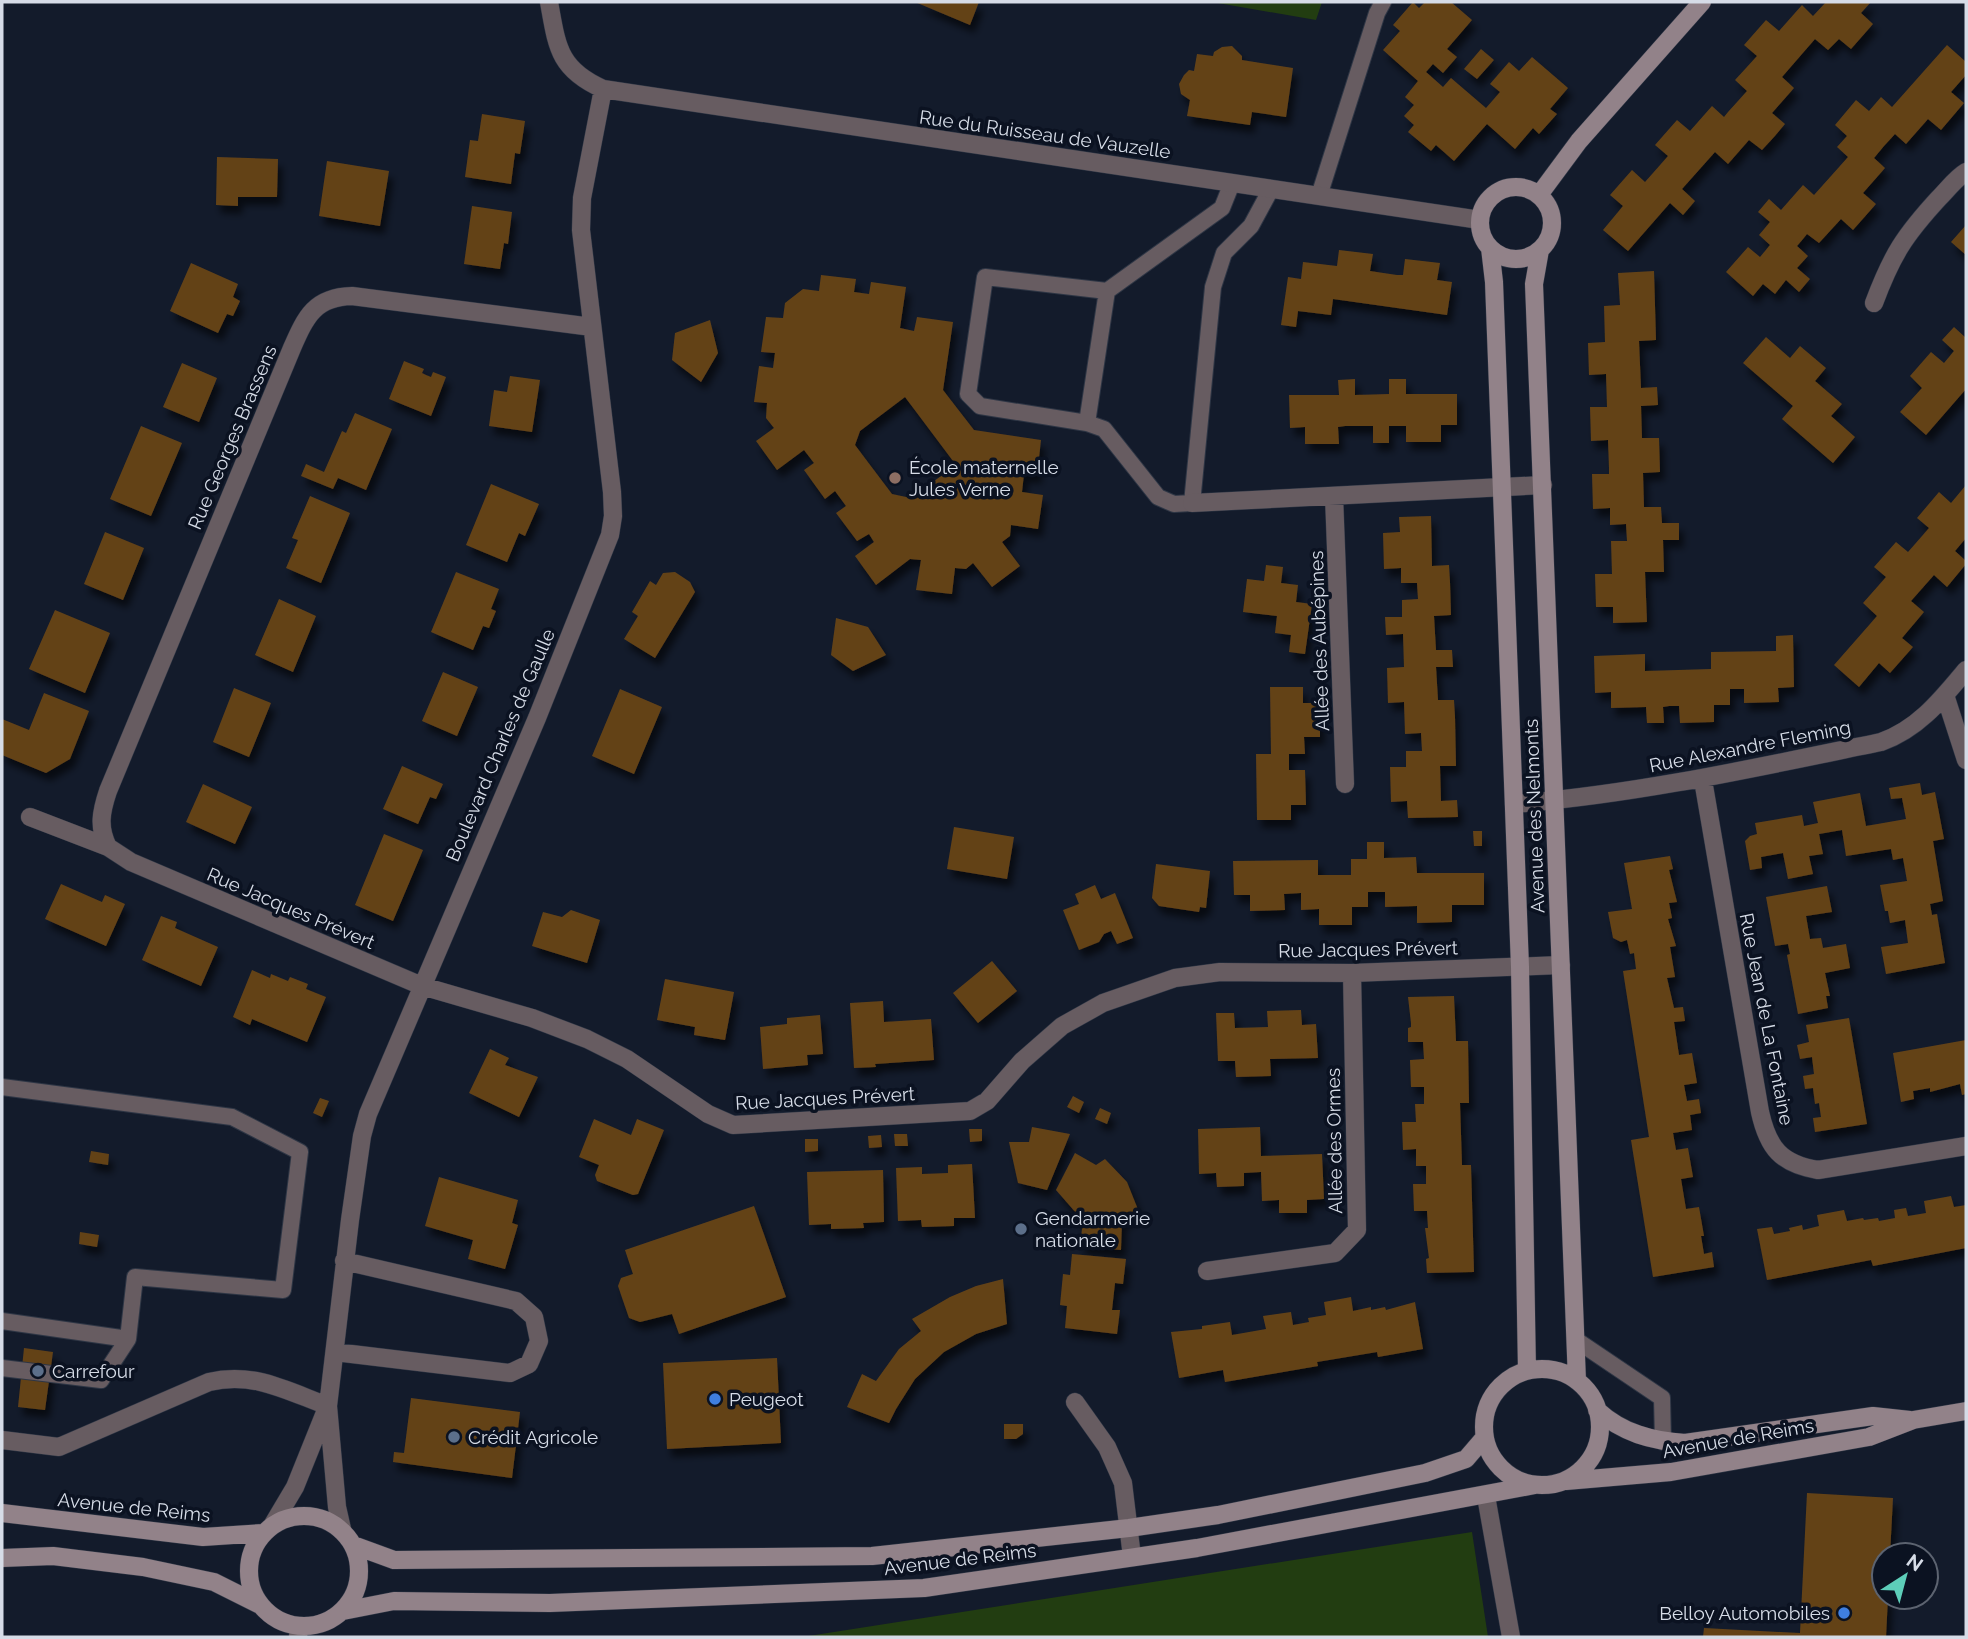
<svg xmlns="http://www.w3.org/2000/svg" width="1968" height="1639" font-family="Raleway,sans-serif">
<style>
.green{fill:#223d11}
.building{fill:#634219;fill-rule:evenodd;filter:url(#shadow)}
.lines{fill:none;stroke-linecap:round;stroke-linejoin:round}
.lane-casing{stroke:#2e3645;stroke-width:18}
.street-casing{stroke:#2e3645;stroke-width:19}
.secondary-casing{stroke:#2e3645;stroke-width:19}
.lane{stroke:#675c61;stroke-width:16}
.street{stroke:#675c61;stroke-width:18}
.secondary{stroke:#928289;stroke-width:18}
.education-dot{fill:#8d6e63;stroke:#0b1221;stroke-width:2.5}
.service-dot{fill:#5c6f8a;stroke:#0b1221;stroke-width:2.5}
.shop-dot{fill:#3f7fe0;stroke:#0b1221;stroke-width:2.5}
.labels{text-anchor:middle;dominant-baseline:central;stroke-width:7;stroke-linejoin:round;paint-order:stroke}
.street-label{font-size:19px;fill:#d6dce7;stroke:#0b1221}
.poi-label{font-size:19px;fill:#d6dce7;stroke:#0b1221;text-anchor:start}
</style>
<defs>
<filter id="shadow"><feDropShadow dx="4.5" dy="8" stdDeviation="3.5" flood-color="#0009"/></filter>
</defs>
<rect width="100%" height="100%" fill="#131b2b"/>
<path class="green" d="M1212,2H1322L1316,20Z
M1472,1532L1488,1637H802Z"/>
<path class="building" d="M915,2H979L970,25Z
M1413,2L1419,8L1425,2H1451L1472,20L1447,49L1457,57L1443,73L1433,64L1426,72L1443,87L1451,78L1486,108L1500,92L1490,84L1509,62L1519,71L1532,57L1568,88L1550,109L1557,114L1539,134L1533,128L1515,149L1487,124L1454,161L1436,145L1431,151L1408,132L1414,125L1404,116L1414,105L1405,97L1418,81L1383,50L1400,31L1393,25Z
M1826,2H1871L1861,13L1873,24L1851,49L1839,39L1828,50L1815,39L1782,77L1794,88L1772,113L1785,124L1774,137L1762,150L1749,140L1728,164L1715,152L1682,189L1695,201L1683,215L1670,203L1628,251L1603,230L1623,206L1610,195L1632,170L1645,182L1668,156L1655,145L1677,120L1690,131L1712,106L1724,117L1728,112L1747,91L1735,80L1757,56L1744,45L1766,20L1779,31L1802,5L1813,16Z
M1947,45L1966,62V75L1951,92L1964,103L1941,130L1928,119L1906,144L1895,134L1884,146L1874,158L1885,168L1863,193L1876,204L1853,230L1841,219L1819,243L1807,234L1803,239L1797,246L1808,256L1797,268L1810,279L1799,292L1786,280L1775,294L1763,284L1753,296L1726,272L1748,247L1760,257L1770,245L1759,235L1770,222L1758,212L1769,199L1781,210L1803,185L1814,195L1848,157L1837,147L1847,136L1835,125L1856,100L1869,111L1881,97L1892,107Z
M1232,46L1242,56V60L1293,68L1286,117L1252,112L1250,125L1187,116L1190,100L1181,94L1179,84L1184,75L1189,70L1194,71L1197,54L1213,56L1214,52L1222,47Z
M1481,49L1494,60L1477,79L1464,69Z
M482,114L525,121L520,154L515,153L511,184L465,177L470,140L478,141Z
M217,157L278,159L277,197H238V206L216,205Z
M327,161L389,171L380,226L319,216Z
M472,206L512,212L508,244L504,243L500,269L464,264Z
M1966,225V255L1951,242Z
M1339,250L1373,254L1370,271L1397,275H1403L1405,259L1440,263L1437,280L1452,282L1447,315L1333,299L1331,315L1298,311L1296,327L1281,325L1288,277L1301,279L1303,262L1337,266Z
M191,263L238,284L233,297L240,301L233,316L227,314L218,333L170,311Z
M1654,271L1656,340L1639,341L1641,388L1657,387L1658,405L1641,406L1642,438H1659L1660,472L1643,473L1644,507H1661L1662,523H1679V540H1663L1664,572H1645L1647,622L1613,623V607H1596L1595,574H1612L1611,541H1627L1626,524L1610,525V508L1593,509L1592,474H1609V468L1608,440L1591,441L1590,407H1607L1606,374L1589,375L1588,343L1605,342L1604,306L1620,305L1618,273Z
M821,275L856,279L854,292L869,294L871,282L906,287L900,328L914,331L917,317L953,322L943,390L974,430L1041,440L1037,476L1024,474L1022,492L1043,495L1038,529L1011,525L1010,536L1002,542L1020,566L992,587L973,563L966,569L955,568L952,594L916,590L921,560L910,559L876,585L855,556L874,542L869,534L857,541L836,513L846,506L835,491L825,499L804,470L814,463L804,450L777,470L756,441L774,428L766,418L767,403L754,402L759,366L773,368L775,353L761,352L766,317L783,318L785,303L803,289L819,291ZM905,397L956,465L911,498L892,494L855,445L860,431Z
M710,320L718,353L701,382L672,360L675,333Z
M1954,327L1966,338V389L1926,435L1900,412L1922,388L1910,376L1931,352L1944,363L1954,351L1942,340Z
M1766,337L1790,358L1800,346L1826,368L1815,381L1842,404L1831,416L1855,437L1833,463L1782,419L1793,406L1743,363Z
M404,361L424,369L422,373L426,375L431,377L433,372L446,377L431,416L389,399Z
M182,363L217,378L199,422L163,407Z
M510,376L540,380L532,432L489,426L494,390L507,392Z
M1355,379V395L1389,394V379H1406V394H1457V425H1441V442H1406V426H1389V443H1373V426H1345L1338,427L1339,444H1305V427L1290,428L1289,395H1339L1338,380Z
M355,413L392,429L366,490L338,478L333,489L301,476L306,464L324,472L342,431L346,433Z
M141,426L182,443L151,516L110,499Z
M491,484L539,504L525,536L519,533L507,562L466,545Z
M1966,485V538L1955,551L1966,561V564L1947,587L1934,575L1911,601L1924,612L1902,638L1913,647L1890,673L1879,663L1859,687L1834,665L1877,616L1863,603L1886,577L1874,567L1896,542L1908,552L1929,528L1917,518L1939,492L1951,503Z
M310,496L350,513L321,583L286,568L298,540L292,538Z
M1431,516L1432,566L1449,565L1450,582L1451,615L1434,616L1436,650H1452L1453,667H1436L1438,700H1454L1455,717L1456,766H1440L1441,801L1457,800L1458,817L1408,818L1407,801L1391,802L1390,767H1406V751H1422L1421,733L1405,734L1404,702L1388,703L1387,668L1404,667L1403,634L1386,635L1385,617H1402V600L1418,599L1417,583H1401V568L1384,569L1383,533L1400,532L1399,517Z
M105,532L144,548L123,600L84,584Z
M1266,565L1283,567L1281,583L1298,585L1296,602L1312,604L1305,654L1289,652L1291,635L1275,633L1277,616L1243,612L1247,579L1264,581Z
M456,572L499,589L491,609L496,611L489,628L483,626L473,650L431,632Z
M675,572L690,582L695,592L655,658L624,639L638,616L632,612L650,581L656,585L663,573Z
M279,599L316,616L293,672L255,655Z
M55,610L110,633L85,693L29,669Z
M836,618L868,627L886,655L853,671L831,655Z
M1793,635L1794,687L1778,688L1779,702L1744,703V689H1730V705H1714V722L1680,723L1679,706H1669L1663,707L1664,723H1647L1646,707L1611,708V692L1595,693L1594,656L1645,654V671L1711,669V652L1776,651V636Z
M443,672L478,687L457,736L422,721Z
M1270,687H1303V703H1320V737H1304L1305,754H1289V770H1305L1306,805H1291V820H1257L1256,754H1271Z
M234,688L271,703L249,757L213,742Z
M620,689L662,707L634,774L592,756Z
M44,693L89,711L70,759L46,773L2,755V719L29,730Z
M402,766L443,784L436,799L430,797L418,824L383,809Z
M1920,783L1922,795L1935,792L1944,839L1933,841L1943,901L1930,904L1932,915L1937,914L1945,963L1886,974L1881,947L1908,943L1905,920L1890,923L1888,911H1885L1880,885L1907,881L1903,858L1893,860L1891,849L1846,856L1842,830L1819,834L1823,854L1809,856L1813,874L1788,879L1783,853L1761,857L1762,868L1750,870L1745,841L1750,836L1757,834L1755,823L1802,815L1804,826L1818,823L1813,802L1860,793L1866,826L1906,819L1902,798L1891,799L1889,788Z
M203,784L252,807L235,844L186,822Z
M954,827L1014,837L1007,879L947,869Z
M1473,831H1482V846H1474Z
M384,834L423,850L393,921L355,905Z
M1367,842H1384V858L1416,857L1417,873H1484V905H1452V922L1417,923V906L1385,907V892H1368V907H1352V925H1319V909L1301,910V893L1284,894L1285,910L1250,911V895H1234L1233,861L1318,860V875H1351V859H1367Z
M1670,856L1673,869L1669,870L1677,902L1669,903L1672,918L1668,919L1676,946L1670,947L1675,977L1667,978L1674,1008L1683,1007L1685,1021L1674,1022L1679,1055L1692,1053L1697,1083L1684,1085L1687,1101L1699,1099L1701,1113L1690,1115L1692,1130L1673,1133L1676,1150L1688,1148L1693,1177L1681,1179L1686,1209L1699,1207L1704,1236H1701L1704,1254L1712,1252L1714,1267L1653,1277L1631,1140L1649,1137L1623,971L1636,969L1634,953L1630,954L1627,940L1621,942L1613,938L1608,912L1632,909L1624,863Z
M1156,864L1210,871L1206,908L1200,907L1199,912L1159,906L1152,898Z
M61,884L102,902L105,895L125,904L106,946L45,919Z
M1095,885L1101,899L1115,893L1133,938L1117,944L1111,931L1104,934L1099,942L1079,950L1063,910L1079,904L1075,894Z
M1827,886L1832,912L1806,916L1810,939L1821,938L1823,948L1846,944L1850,968L1825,973L1830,996H1826L1828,1008L1798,1014L1787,955L1790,954L1788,944L1775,946L1766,897Z
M571,910L600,920L587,963L532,946L543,912L562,917Z
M161,916L177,922L175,928L218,947L201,986L142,960Z
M992,961L1017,991L978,1023L953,993Z
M252,970L270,978L271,974L288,981L290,977L308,984L306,989L326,997L307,1042L252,1019L250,1025L233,1017Z
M665,979L734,992L725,1040L694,1035L695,1027L657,1020Z
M1454,996L1456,1041H1468L1469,1103H1460L1462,1165H1471L1474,1272L1427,1273L1426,1259L1429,1258L1425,1228H1428L1427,1211H1414L1413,1184H1426V1166H1416V1149L1403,1150L1402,1122H1416L1415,1104H1424V1087H1411L1410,1060L1424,1059L1423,1042H1408V1028L1411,1027V1023L1408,997Z
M883,1001L884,1022L931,1019L934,1060L875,1064L876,1067L854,1068L850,1003Z
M1301,1010L1302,1025L1316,1024L1318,1058L1270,1059L1271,1076L1236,1077L1235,1061H1218L1216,1013H1234L1235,1028L1268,1027L1267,1011Z
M820,1015L823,1054L807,1055L808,1065L763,1069L760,1027L787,1024V1018Z
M1849,1018L1867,1124L1815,1132L1813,1118L1821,1117L1819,1103L1815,1104L1813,1088L1805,1089L1803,1076L1814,1074L1812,1057L1800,1059L1797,1045L1809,1042L1806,1025Z
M1966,1040V1094L1962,1095L1960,1084L1930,1092V1088L1913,1091L1914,1099L1901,1102L1893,1053Z
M490,1049L509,1058L505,1065L538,1077L519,1117L469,1093Z
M1073,1096L1084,1102L1079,1113L1067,1107Z
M320,1098L329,1101L322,1117L313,1113Z
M1100,1108L1111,1113L1107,1124L1095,1119Z
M594,1119L631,1135L637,1119L664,1130L638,1194L633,1195L597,1181L595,1175L599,1165L579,1157Z
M1032,1127L1070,1134L1047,1190L1018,1183L1009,1142H1029Z
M1260,1127L1261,1156L1322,1154L1324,1199L1307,1200V1213H1279V1200L1262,1201L1261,1172L1244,1173V1186L1217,1187L1216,1173L1199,1174L1198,1129Z
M969,1129H982V1141L970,1142Z
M894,1134H907L908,1146H895Z
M881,1135L882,1147L869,1148L868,1136Z
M805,1139H818V1151L805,1152Z
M91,1151L109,1154L108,1165L89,1162Z
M1075,1153L1096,1165L1105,1159L1127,1182L1139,1212L1122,1221L1121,1250L1080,1247L1082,1229L1077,1214L1056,1190Z
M972,1164L975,1218H954V1226L922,1227L921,1220L898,1221L896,1168L922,1167V1174L948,1173V1165Z
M883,1170L884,1222L863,1223L864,1228L831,1229V1224L809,1225L807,1172Z
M439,1177L518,1200L512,1223L518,1225L505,1269L468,1259L473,1240L425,1226Z
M1951,1196L1954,1207L1966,1205V1248L1873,1266L1871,1260L1767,1280L1757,1229L1772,1227L1774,1234L1790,1231L1789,1228L1802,1225L1803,1230L1819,1226L1817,1215L1844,1210L1847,1221L1863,1218L1864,1220L1878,1218L1879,1221L1895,1218L1894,1210L1906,1208L1908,1216L1926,1213L1924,1201Z
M754,1206L786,1297L679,1334L672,1314L640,1322L629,1318L618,1286L621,1278L633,1274L625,1250Z
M80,1232L99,1235L97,1247L79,1244Z
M1072,1254L1126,1259L1123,1284L1115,1283L1112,1310H1120L1117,1334L1065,1328L1067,1306L1060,1305L1063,1274L1070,1275Z
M1003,1279L1007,1324L976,1334L944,1352L915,1379L896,1409L889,1423L847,1407L862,1374L876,1381L899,1349L921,1331L912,1319L950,1297L976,1286Z
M1351,1297L1353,1311L1371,1307V1310L1385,1307L1386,1310L1415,1302L1423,1349L1378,1357L1377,1352L1317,1362L1318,1366L1225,1382L1223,1370L1179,1378L1171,1332L1202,1329V1326L1230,1322L1232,1335L1266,1329L1263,1316L1291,1312L1293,1325L1309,1322L1308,1318L1326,1315L1324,1302Z
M24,1348L53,1352L45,1410L18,1407Z
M777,1358L781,1443L667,1449L663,1363Z
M411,1398L520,1412L512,1478L393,1462L394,1452L404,1453Z
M1004,1424H1023V1434L1016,1439H1004Z
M1807,1493L1893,1498L1890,1555H1884V1597H1888L1886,1637H1703L1704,1628L1800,1633Z"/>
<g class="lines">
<g class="lane-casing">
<path id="lane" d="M1319,196L1377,13L1383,2
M1107,291L1087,423L980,406L968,394L985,277L1107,291L1222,208L1232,183
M1087,423L1104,429L1158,497L1174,504L1192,503L1213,287L1224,253L1251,226L1271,189
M2,1087L232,1117L300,1152L283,1290L135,1277L128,1339L2,1321
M1576,1340L1662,1398L1663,1442
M2,1368L101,1380L128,1339"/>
</g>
<g class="street-casing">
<path id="street" d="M549,2C557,46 558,69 603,89L1480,220
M1874,303C1892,255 1904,236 1939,198C1948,189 1956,178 1966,172
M1334,496L1345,784
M1192,503L1543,485
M1945,695L1966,760
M1703,780L1760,1112C1768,1148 1781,1164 1818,1170L1966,1146
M1514,804C1639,794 1759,767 1881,742C1918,729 1941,700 1966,670
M30,817L108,847L131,862L422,986L532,1018L587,1039L627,1059L708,1114L733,1125L970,1111L987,1101L1022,1061L1062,1026L1103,1003L1175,978L1220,972L1352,973L1561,965
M108,847C98,827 101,812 108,791L292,348C306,316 315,297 352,296L592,327
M1207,1271L1335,1253L1357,1230L1352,973
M335,1352L510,1373L529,1364L539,1341L534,1317L516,1301L344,1261
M1075,1402L1107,1447L1123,1483L1132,1557
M2,1440L59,1447L209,1382C253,1371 287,1391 328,1406
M1486,1496L1511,1637
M273,1524L295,1487L326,1410
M342,1529L337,1507L328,1406L350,1220L362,1136L368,1114L537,718L610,535L613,516L612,492L581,230L582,198L603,89
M298,1637L299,1627"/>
</g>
<g class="secondary-casing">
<path id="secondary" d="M1480 223a36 36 0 1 1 72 0a36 36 0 1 1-72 0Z
M1539,195L1579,141L1702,2
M1490,248L1494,282L1520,967L1527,1371
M1540,250L1534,284L1577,1381
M1484 1427a58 58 0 1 1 116 0a58 58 0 1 1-116 0Z
M1597,1410C1622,1433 1652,1441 1685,1443L1873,1416L1910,1420
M1566,1481L1671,1472L1869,1437L1913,1420L1966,1411
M2,1513L203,1537L263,1533
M249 1571a55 55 0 1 1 110 0a55 55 0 1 1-110 0Z
M353,1545L394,1560L872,1556L1129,1528L1218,1515L1425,1473L1466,1459L1484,1438
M2,1558L53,1556L143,1567L214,1582L260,1605
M343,1611L394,1601L550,1603L924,1588L1197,1548L1535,1485"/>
</g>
<use href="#lane" class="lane"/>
<use href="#street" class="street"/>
<use href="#secondary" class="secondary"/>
</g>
<circle class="education-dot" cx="895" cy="478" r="7"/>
<g class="service-dot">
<circle cx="1021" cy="1229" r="7"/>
<circle cx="38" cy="1371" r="7"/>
<circle cx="454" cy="1437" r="7"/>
</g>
<g class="shop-dot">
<circle cx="715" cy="1399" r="7"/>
<circle cx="1844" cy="1613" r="7"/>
</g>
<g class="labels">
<g class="street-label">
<text transform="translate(1045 134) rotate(8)">Rue du Ruisseau de Vauzelle</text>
<text transform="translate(232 437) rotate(-67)">Rue Georges Brassens</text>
<text transform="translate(1319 641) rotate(-92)">Allée des Aubépines</text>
<text transform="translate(500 745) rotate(-67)">Boulevard Charles de Gaulle</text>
<text transform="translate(1750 746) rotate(-11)">Rue Alexandre Fleming</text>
<text transform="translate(1534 816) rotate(-92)">Avenue des Nelmonts</text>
<text transform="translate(291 908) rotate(23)">Rue Jacques Prévert</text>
<text transform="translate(1368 949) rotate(-1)">Rue Jacques Prévert</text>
<text transform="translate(1767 1019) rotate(79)">Rue Jean de La Fontaine</text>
<text transform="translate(825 1098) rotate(-3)">Rue Jacques Prévert</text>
<text transform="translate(1334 1141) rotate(-91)">Allée des Ormes</text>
<text transform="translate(1738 1438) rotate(-10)">Avenue de Reims</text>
<text transform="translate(134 1507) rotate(6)">Avenue de Reims</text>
<text transform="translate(960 1559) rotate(-7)">Avenue de Reims</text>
</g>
<g class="poi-label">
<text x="909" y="467">École maternelle<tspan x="909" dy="22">Jules Verne</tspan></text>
<text x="1035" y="1218">Gendarmerie<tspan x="1035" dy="22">nationale</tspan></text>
<text x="52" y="1371">Carrefour</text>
<text x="729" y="1399">Peugeot</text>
<text x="468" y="1437">Crédit Agricole</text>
<text x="1830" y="1613" text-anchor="end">Belloy Automobiles</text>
</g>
</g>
<rect width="1968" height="1639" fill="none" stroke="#d6dce7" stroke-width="7"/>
<g transform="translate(1905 1576) rotate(36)"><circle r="33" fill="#0b1221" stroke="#5c6370" stroke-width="2"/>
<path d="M0-5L12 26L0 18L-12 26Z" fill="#5dceb9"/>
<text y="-10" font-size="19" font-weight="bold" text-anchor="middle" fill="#d6dce7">N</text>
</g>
</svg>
